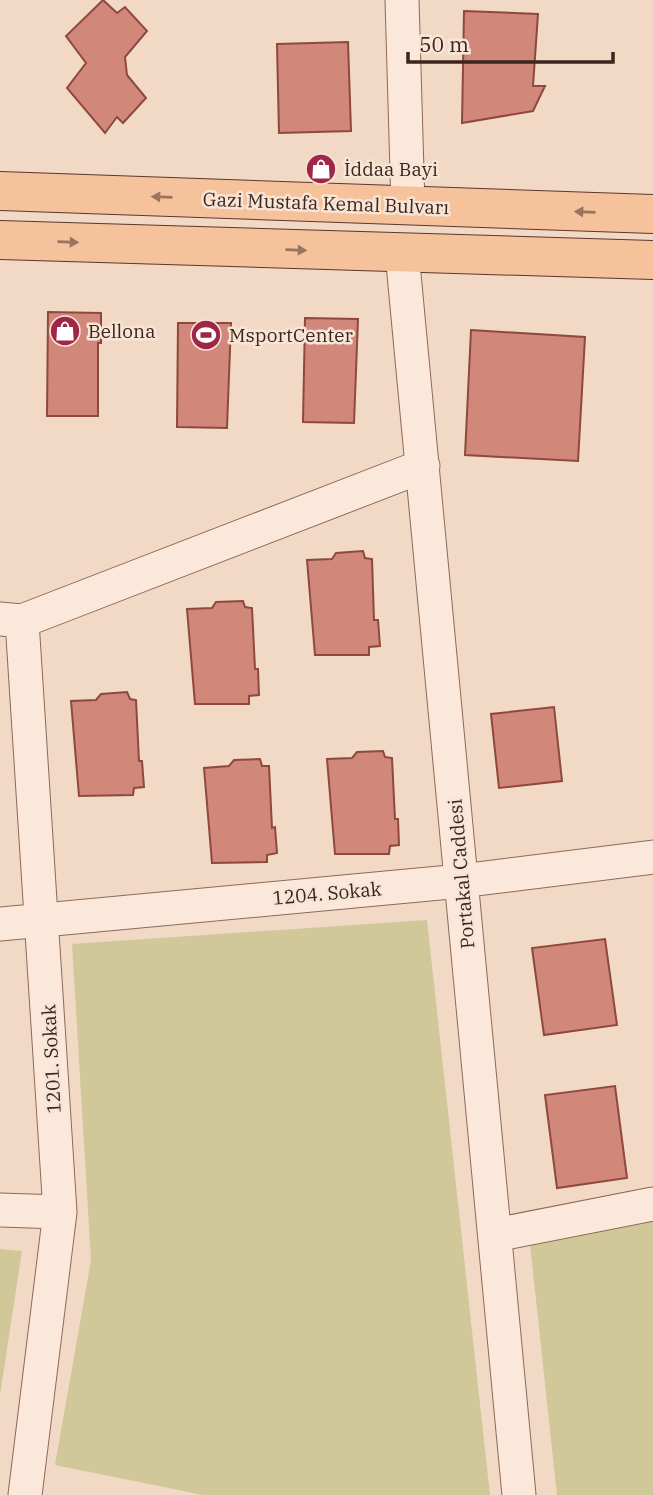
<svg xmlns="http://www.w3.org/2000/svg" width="653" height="1495" font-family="'IBM Plex Serif',serif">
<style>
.green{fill:#d0c899}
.building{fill:#d1877a;stroke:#8e493e;stroke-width:2}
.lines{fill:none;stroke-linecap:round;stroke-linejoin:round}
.minor-casing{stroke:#8e685a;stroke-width:35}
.major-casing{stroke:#5b372e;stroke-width:40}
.minor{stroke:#fbe8da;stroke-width:33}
.major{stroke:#f5c29c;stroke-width:38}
.oneway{fill:#99745e}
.labels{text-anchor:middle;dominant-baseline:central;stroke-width:5;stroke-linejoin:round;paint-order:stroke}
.poi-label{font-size:19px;fill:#3d251f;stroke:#f8e5d6;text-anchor:start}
.street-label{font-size:19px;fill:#3d251f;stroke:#f8e5d6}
</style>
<rect width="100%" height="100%" fill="#f1d9c6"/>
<path class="green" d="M427,920L490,1495H203L55,1465L91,1260L72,944Z
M653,1221V1495H557L530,1244Z
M0,1249L22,1251L0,1395Z"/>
<path class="building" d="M103,0L117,13L125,7L147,31L125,57L127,75L146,98L123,123L117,117L105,133L67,88L86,63L66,36Z
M464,11L538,14L533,86H545L533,111L462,123Z
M348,42L351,131L279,133L277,44Z
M48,312L101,313V343H98V416H47Z
M305,318L358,319L354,423L303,422Z
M178,323H231L227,428L177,427Z
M471,330L585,337L578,461L465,455Z
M363,551L365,558L372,559L374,620H378L380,646L369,647V655H315L307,560L332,559L336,553Z
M243,601L245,607L252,608L255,669H258L259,695L249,696V704H195L187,609L212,608L216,602Z
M127,692L130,699L136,700L139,761H142L144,787L134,788L133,795L79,796L71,701L96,700L101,694Z
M554,707L562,781L499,788L491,714Z
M383,751L385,757L392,758L395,819H398L399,845L390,846L389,854H335L327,759L352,758L357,752Z
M260,759L262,766H269L272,828L275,827L277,853L267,855V862L212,863L204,768L229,766L234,760Z
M605,939L617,1025L544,1035L532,948Z
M615,1086L627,1178L557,1188L545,1095Z"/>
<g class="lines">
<g class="minor-casing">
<path id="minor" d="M402,0L408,206
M402,253L519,1495
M0,619L22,621L423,466
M22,621L60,1212L25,1495
M0,924L461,881L653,857
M0,1210L60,1212
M495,1235L653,1204"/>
</g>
<g class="major-casing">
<path id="major" d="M0,191L653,214
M0,240L653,260"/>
</g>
<use href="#minor" class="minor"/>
<use href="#major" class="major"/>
</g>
<defs><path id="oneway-solid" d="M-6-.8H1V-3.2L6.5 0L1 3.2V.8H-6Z" transform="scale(1.75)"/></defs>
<g class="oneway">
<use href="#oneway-solid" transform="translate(162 197) rotate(-178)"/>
<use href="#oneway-solid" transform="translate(585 212) rotate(-178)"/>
<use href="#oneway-solid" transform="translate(68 242) rotate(2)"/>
<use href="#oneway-solid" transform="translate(296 250) rotate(2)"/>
</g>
<defs>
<g id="shop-disc" transform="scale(1.575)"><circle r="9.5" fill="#a02648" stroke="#f8e5d6"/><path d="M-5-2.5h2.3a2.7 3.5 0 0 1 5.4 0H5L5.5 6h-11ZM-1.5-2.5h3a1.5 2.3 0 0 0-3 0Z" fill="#fff"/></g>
<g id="stadium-disc" transform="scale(1.575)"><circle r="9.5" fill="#a02648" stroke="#f8e5d6"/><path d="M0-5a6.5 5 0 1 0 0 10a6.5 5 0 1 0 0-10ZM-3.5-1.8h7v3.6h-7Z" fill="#fff"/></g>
</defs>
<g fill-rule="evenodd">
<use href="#shop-disc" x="321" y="169"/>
<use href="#shop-disc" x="65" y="331"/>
<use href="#stadium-disc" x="206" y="335"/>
</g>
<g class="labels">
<g class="poi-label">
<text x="344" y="169">İddaa Bayi</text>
<text x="88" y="331">Bellona</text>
<text x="229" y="335">MsportCenter</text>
</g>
<g class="street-label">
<text transform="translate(326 203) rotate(2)">Gazi Mustafa Kemal Bulvarı</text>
<text transform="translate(461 874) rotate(-95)">Portakal Caddesi</text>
<text transform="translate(327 893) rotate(-5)">1204. Sokak</text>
<text transform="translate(51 1059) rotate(-93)">1201. Sokak</text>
</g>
</g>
<path d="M408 52v10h205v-10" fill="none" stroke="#3d251f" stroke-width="3.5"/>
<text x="419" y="52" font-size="21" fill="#3d251f" stroke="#f8e5d6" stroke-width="5" paint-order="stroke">50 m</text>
</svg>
